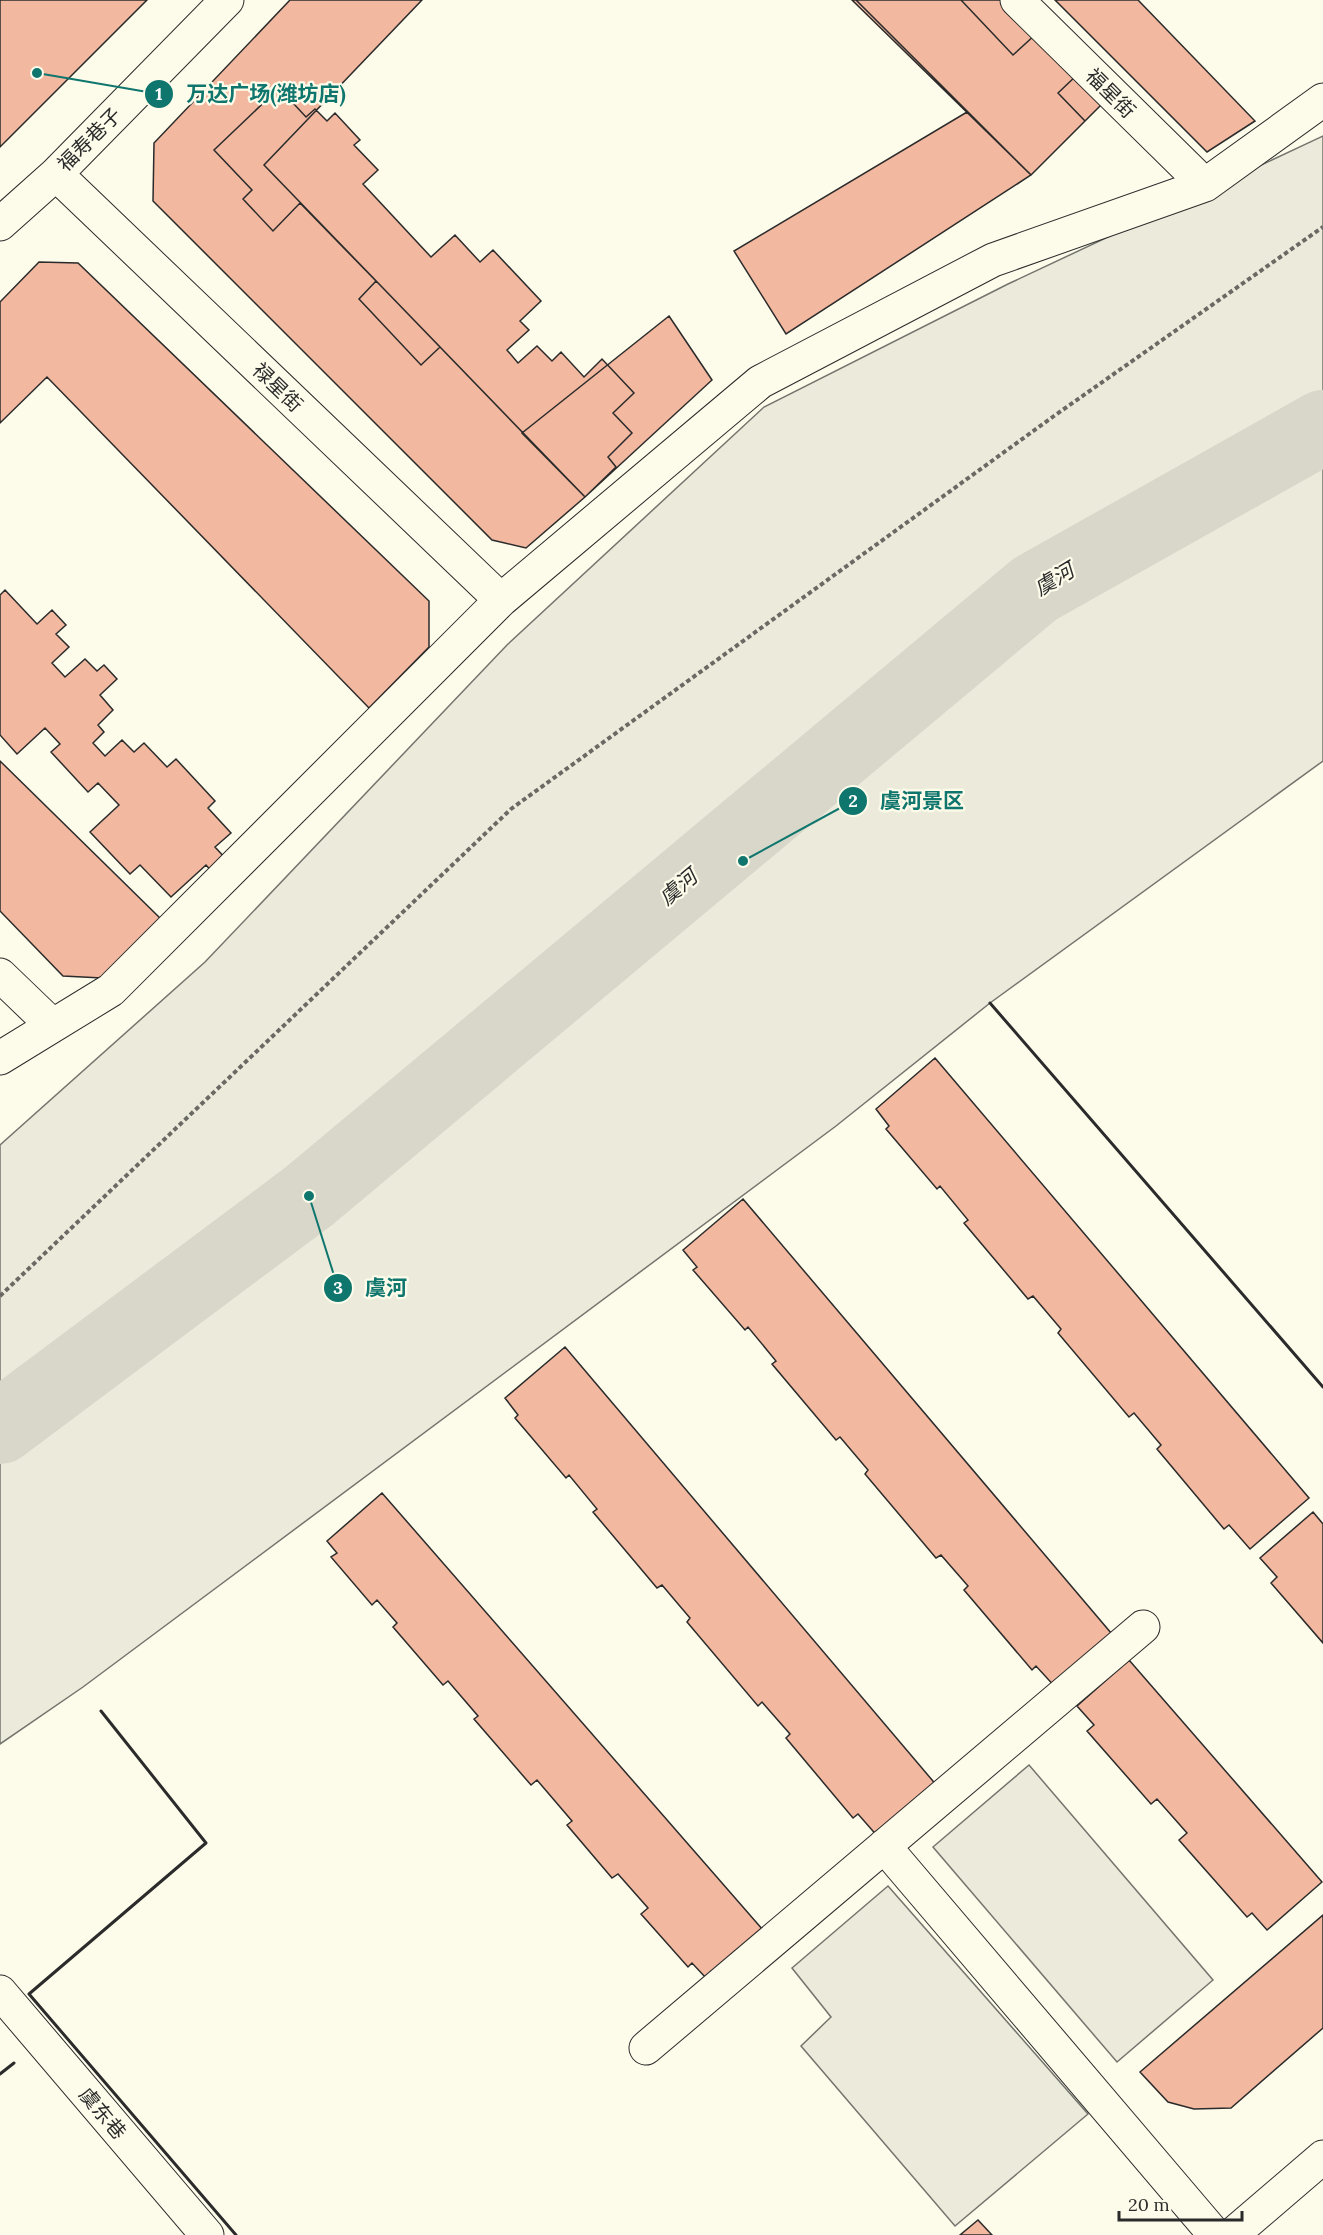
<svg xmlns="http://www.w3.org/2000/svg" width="1323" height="2235" font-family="Lora,'Noto Sans SC',serif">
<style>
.green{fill:#ecebdb;stroke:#74746e;stroke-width:1.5}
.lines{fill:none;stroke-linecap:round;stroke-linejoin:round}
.river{stroke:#d8d7c9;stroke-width:74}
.building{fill:#f2b8a0;stroke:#2b2b2b;stroke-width:1.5}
.minor-casing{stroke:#2b2b2b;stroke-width:35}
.major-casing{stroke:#2b2b2b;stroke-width:35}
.path{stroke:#6a6964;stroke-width:4;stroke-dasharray:4.5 3;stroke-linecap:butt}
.minor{stroke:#fdfbea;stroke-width:33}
.major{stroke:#fdfbea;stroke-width:33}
.wall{stroke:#2b2b2b;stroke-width:3}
.labels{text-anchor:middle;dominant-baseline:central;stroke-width:4.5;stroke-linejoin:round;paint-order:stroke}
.street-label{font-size:20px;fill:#2b2b2b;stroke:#fdfbea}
.water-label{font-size:21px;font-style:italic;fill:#2b2b2b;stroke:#fdfbea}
.leader{fill:none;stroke:#0f766e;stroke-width:2}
.callout-dot{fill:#0f766e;stroke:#fdfbea;stroke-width:2}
.mark-label{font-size:18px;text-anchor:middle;font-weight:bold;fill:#fff}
.callout-label{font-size:21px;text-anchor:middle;font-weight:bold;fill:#0f766e;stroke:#fdfbea;stroke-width:4.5;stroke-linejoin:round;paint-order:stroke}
</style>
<rect width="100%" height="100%" fill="#fdfbea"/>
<path class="green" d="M1323,136V761L990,1003L836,1126L83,1687L0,1744V1145L205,962L507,645L764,407L1008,284Z
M1029,1765L1213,1980L1117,2062L933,1847Z
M888,1886L1088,2114L955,2226L801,2046L831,2017L792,1968Z"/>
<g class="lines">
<path class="river" d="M0,1427L309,1196L1035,589L1323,427"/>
</g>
<path class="building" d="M0,0H147L0,147Z
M290,0H422L264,165L585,497L526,548L492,540L153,201L154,143Z
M852,0H961L1013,55L1036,34L1078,74L1058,93L1085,121L1031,175Z
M856,0H1001L1106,100L1031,175Z
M1055,0H1138L1255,121L1207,152Z
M279,88L306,117L315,109L327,121L335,113L360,140L354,145L378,170L363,184L431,257L455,235L480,262L493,250L541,301L520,321L529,330L507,350L518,363L537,346L552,361L561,352L584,377L602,359L634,393L613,413L632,433L608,457L616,467L585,497L440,347L421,365L359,299L376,281L300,203L273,231L243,199L252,190L214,150Z
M967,112L1031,175L786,334L734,251Z
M39,262L78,263L429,601V647L369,708L47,377L0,423V302Z
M669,316L712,380L585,497L522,433Z
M5,590L37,624L52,610L66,625L56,634L69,647L52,663L65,677L85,659L97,671L104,665L117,679L100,695L113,710L98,725L104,732L93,743L105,756L122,740L134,752L144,743L167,767L176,759L215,801L208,808L231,833L215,847L227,860L213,873L206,865L171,897L140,865L130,874L90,832L119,805L98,783L88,792L51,752L60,744L45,728L17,754L0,735V595Z
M0,761L162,920L102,978L63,976L0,911Z
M935,1058L1309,1498L1250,1549L1229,1525L1224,1529L1157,1449L1161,1445L1134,1413L1129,1417L1058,1333L1061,1329L1033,1296L1028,1299L964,1223L968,1220L940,1186L937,1189L886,1129L889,1126L876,1109Z
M743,1199L1117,1640L1058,1690L1036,1666L1032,1670L964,1590L968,1586L941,1555L936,1558L865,1474L868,1470L840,1437L836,1440L772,1364L776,1361L748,1327L745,1330L693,1270L697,1267L683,1250Z
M565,1347L938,1787L879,1838L858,1814L853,1818L786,1738L790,1734L762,1702L758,1706L687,1622L690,1618L662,1585L657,1588L593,1512L597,1509L569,1475L566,1478L515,1418L518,1415L505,1398Z
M382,1493L763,1930L707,1979L692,1963L688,1967L641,1914L648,1908L618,1874L612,1878L567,1825L572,1821L537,1780L531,1785L474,1719L478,1716L448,1681L443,1685L393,1627L397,1623L377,1600L372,1605L331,1557L337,1553L327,1541Z
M1313,1512L1323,1524V1643L1271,1583L1277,1577L1260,1558Z
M1129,1660L1322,1882L1267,1930L1252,1913L1247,1917L1179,1840L1187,1833L1157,1799L1151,1804L1087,1731L1094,1725L1077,1706Z
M1323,1915V2028L1231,2108L1194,2109L1168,2102L1140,2072Z
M978,2220L992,2235H960Z"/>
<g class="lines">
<g class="minor-casing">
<path id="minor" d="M1017,0L1205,185
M56,174L501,600
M0,224L56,174L227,0
M0,975L52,1025
M0,1058L111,990L501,600L760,382L993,260L1205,185L1323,100
M884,1846L1215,2235
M0,1992L207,2235
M646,2048L1143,1627"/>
</g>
<g class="major-casing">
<path id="major" d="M1232,2235L1323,2157"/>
</g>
<path class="path" d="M0,1296L511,809L1054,416L1323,227"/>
<use href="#minor" class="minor"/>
<use href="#major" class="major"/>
<path class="wall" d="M990,1003L1323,1387
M101,1711L206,1843L29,1994L236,2235
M0,2074L14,2063"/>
</g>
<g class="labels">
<g class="street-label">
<text transform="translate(1111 93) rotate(45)">福星街</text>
<text transform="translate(89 139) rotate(-45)">福寿巷子</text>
<text transform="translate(278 387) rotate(44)">禄星街</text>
<text transform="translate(103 2113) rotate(50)">虞东巷</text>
</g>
<g class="water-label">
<text transform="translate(1054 579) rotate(-31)">虞河</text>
<text transform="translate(678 887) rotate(-40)">虞河</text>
</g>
</g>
<path class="leader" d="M37 73L159 94M743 861L853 801M309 1196L338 1288"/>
<g class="callout-dot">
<circle cx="37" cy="73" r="6"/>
<circle cx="743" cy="861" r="6"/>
<circle cx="309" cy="1196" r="6"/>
<circle cx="159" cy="94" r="15"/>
<circle cx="853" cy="801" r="15"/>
<circle cx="338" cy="1288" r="15"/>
</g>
<g class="mark-label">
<text x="159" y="100">1</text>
<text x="853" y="807">2</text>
<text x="338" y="1294">3</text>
</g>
<g class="callout-label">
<text x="266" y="101">万达广场(潍坊店)</text>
<text x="922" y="808">虞河景区</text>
<text x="386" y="1295">虞河</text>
</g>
<path d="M1119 2211v9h123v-9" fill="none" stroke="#2b2b2b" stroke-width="3"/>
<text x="1128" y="2211" font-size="18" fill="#2b2b2b" stroke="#fdfbea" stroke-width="4.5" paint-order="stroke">20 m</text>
</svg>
